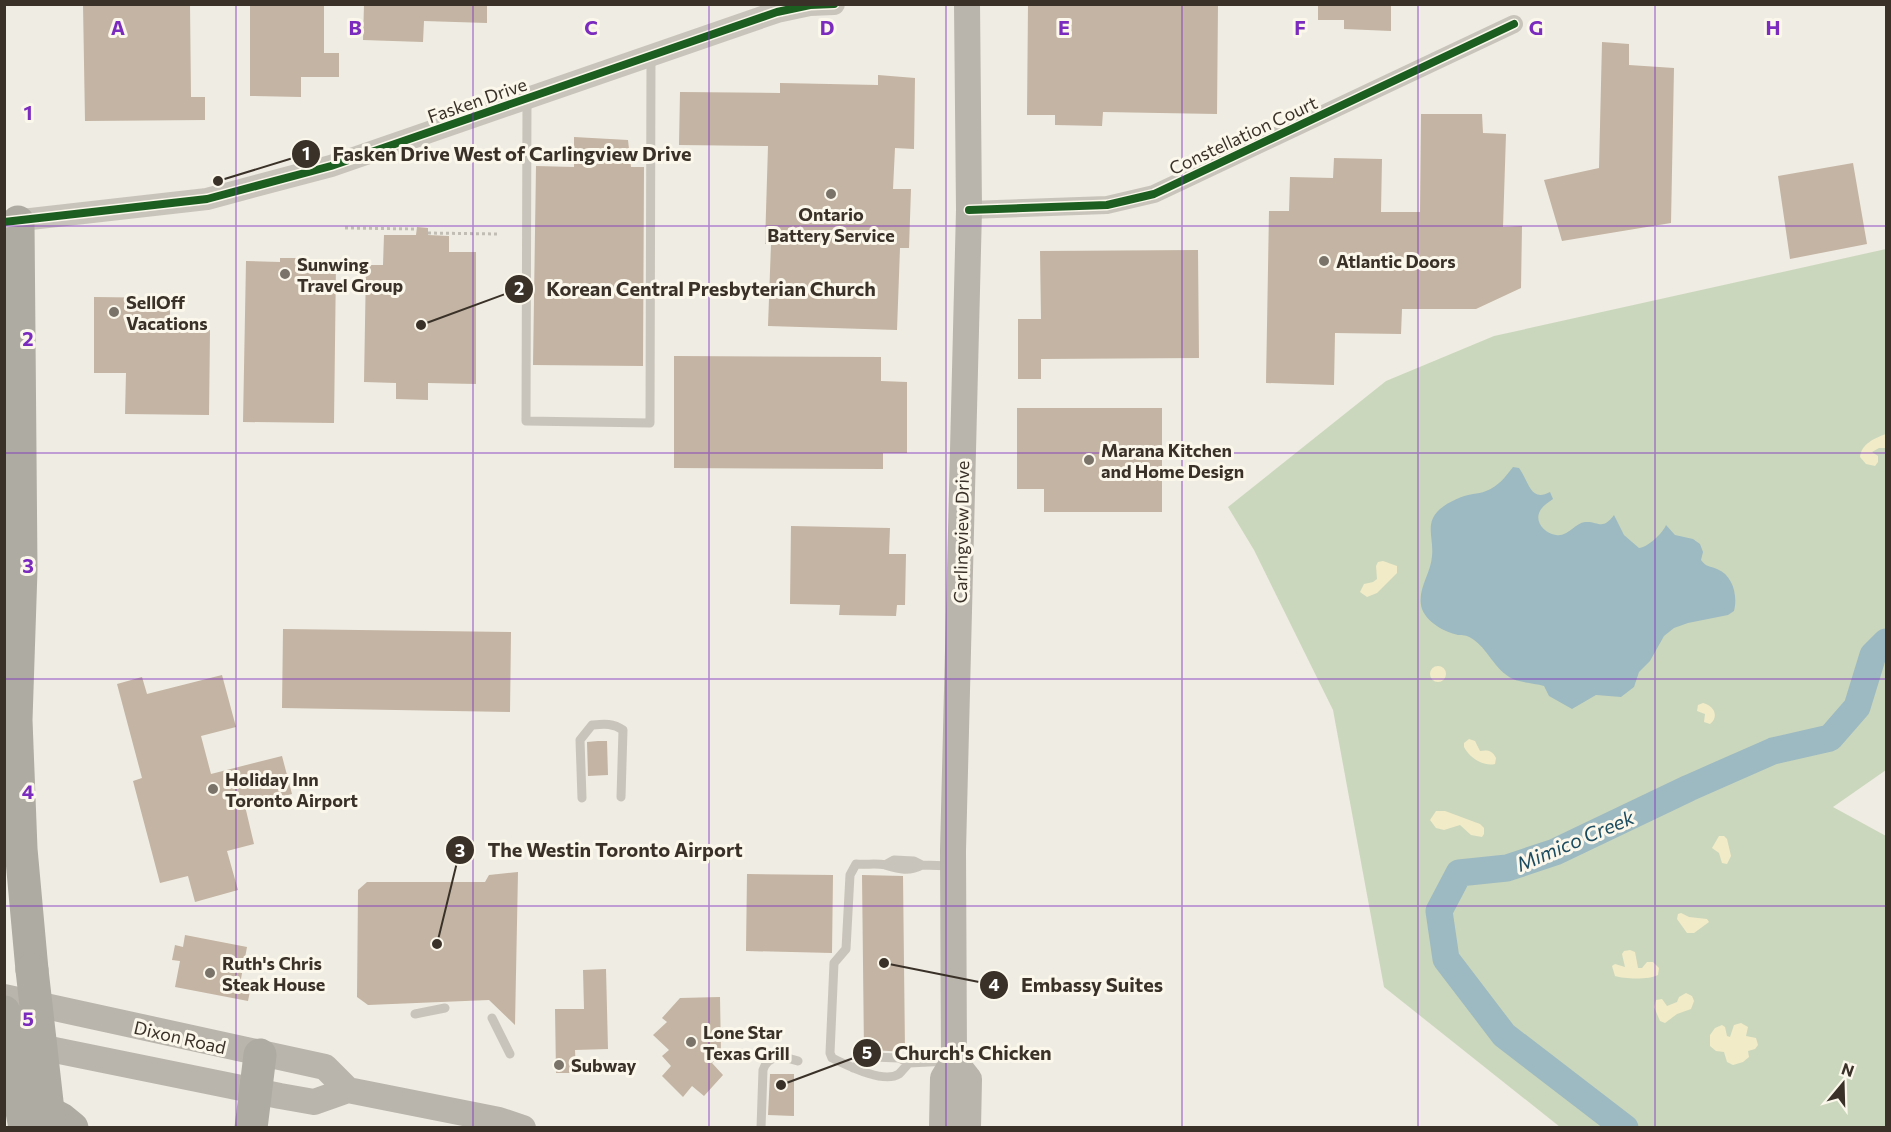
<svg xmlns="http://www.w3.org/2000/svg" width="1891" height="1132" font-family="Commissioner,sans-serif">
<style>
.green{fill:#cbd7bc}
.sand{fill:#f1ebc8}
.water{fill:#9dbac2}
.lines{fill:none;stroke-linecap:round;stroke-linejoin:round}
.river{stroke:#9dbac2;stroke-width:27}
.building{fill:#c4b4a3}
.path{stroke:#c1bdb4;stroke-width:3;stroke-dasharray:3 3;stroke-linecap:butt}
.service{stroke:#c9c4bb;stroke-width:9}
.minor{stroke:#c9c4bb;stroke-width:18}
.tertiary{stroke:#c9c4bb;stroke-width:22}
.secondary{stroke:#b9b4ac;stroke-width:26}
.motorway{stroke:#aeaba2;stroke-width:33}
.motorway-bridge{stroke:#aeaba2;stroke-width:33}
.cycleway-casing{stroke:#fbf7eb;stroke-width:11}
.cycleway{stroke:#1b5e20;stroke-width:8}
.grid{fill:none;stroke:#7b2cbf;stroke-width:1.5;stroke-opacity:0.55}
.poi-dot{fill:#79736a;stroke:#fbf7eb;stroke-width:2}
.labels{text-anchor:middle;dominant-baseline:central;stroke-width:6;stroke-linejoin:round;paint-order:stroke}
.street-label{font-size:18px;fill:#3a3229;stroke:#fbf7eb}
.poi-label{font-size:18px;font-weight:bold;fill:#3a3229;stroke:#fbf7eb;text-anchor:start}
.water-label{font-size:20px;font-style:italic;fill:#1b4b5f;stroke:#fbf7eb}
.grid-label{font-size:20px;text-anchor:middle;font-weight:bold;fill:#7b2cbf;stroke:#fbf7eb;stroke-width:6;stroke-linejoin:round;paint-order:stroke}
.leader{fill:none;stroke:#3a3229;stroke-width:2}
.callout-dot{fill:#3a3229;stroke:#fbf7eb;stroke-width:2}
.mark-label{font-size:18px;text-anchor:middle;font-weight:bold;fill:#fff}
.callout-label{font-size:20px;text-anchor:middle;font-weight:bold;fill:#3a3229;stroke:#fbf7eb;stroke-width:6;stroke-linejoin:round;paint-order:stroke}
</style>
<rect width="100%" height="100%" fill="#efece3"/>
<path class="green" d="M1886,249V770L1833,807L1886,836V1127H1560L1384,987L1333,710L1254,550L1228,507L1386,381L1494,336Z"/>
<path class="sand" d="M1886,434V448H1879L1872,452L1878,456V462L1875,466L1866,464L1860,457C1861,444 1875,438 1886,434Z
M1383,561L1397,566V573L1377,593L1367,597L1360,592L1364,584L1373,582L1377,579L1376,566L1378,562Z
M1430 674a8 8 0 1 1 16 0a8 8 0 1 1-16 0Z
M1703,703C1713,705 1720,716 1710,724L1704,722L1705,714L1697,711L1698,705Z
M1469,739L1475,741L1480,751C1487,750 1492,750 1496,758L1495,764C1483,767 1469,757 1464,747V743Z
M1436,811H1445L1480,824L1484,828V834L1482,837L1471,835L1460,825L1444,830L1436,828L1430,820Z
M1719,836H1724L1727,839L1731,856L1727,864L1722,863L1719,853L1712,848Z
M1681,913L1689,917L1707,919L1709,922L1694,933H1687L1677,919L1678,914Z
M1630,950L1635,952L1638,968H1642L1647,962H1653L1659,968L1658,975C1649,980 1624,979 1615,976L1612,966L1615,964L1625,967L1622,954L1624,951Z
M1686,993L1692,996L1694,1001L1691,1009L1677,1014L1665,1023L1660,1021L1654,1007L1656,1000L1662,999L1667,1006L1677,1002L1679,997Z
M1741,1023L1748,1027L1746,1036L1756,1038L1758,1045L1755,1049L1748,1051L1749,1057L1743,1062L1733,1065L1727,1062L1724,1052L1716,1051L1710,1046V1035L1715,1028L1722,1025L1725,1027L1727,1036L1730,1037L1734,1025Z"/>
<path class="water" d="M1513,467L1519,468C1529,481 1530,503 1550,492L1553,499C1549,502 1544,505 1542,508C1532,520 1544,533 1556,535C1568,537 1575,523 1585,522C1599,521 1602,531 1614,515L1624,535L1639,548C1647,548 1663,533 1666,525L1675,535L1693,539L1700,544L1703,552L1701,560C1706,567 1710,566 1717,569C1733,575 1738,596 1734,611L1728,615L1688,623L1674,628L1664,636L1650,661L1639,672L1634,687L1621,697L1596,695L1572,709L1549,696L1544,686C1534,683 1522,683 1513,679C1494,670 1488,648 1471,638C1466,635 1463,635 1458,635C1444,632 1427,622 1422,609C1416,590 1431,574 1432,556C1434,538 1424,523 1440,509C1448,502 1464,495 1473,494C1478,493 1481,493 1486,491C1499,486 1505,477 1513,467Z"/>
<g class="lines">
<path class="river" d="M1625,1128L1504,1035L1446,959L1439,911L1459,873L1507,868L1555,852L1689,788L1773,751L1830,738L1857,707L1873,655L1886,642"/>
</g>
<path class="building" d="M83,4H190L191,97H205V120L85,121Z
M250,4H324V53H339V77H301V97L250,96Z
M364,4H487V23L424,21L423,42L363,40Z
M1028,4H1218L1217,114L1103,112L1102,126L1055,125V115H1027Z
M1318,4H1391V31L1344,29V20H1318Z
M1602,42L1629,44V65L1674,68L1671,223L1562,241L1544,180L1599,168Z
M878,75L915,78L914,149L895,148L893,189H911L909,248H900L897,330L768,326L771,244H765L768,146L679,145L680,92L780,93V83L878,85Z
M1421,114H1482L1483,133L1506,134L1503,227L1522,226L1521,288L1476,309H1402L1401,334L1335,333L1334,385L1266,383L1269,211H1289L1290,177L1333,178L1334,158L1382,159L1381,212H1420Z
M574,137L628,140L631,167H644L643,366L533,365L536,166L574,167Z
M1853,163L1867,244L1790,259L1778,176Z
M417,227L428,228V235L449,236V252H476V384L428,383V400L396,399V383L364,382L366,265H383L384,235H416Z
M1198,250L1199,358L1041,359V379H1018V319H1041L1040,251Z
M280,258H302V262L336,263L334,423L243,422L246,261L280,262Z
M94,297L170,298V329L210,330L209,415L125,414L126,373H94Z
M674,356L881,357V381L907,382V453H883V469L674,468Z
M1017,408H1162V512H1044V489H1017Z
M791,526L890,528L889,554H906L905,605H897L896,616L839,615L840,605L790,604Z
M283,629L511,632L510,712L282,708Z
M222,675L236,727L201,736L211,774L282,756L292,794L245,806L254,844L227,851L238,890L195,902L188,876L160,883L133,781L142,778L117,684L142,677L147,694Z
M598,741H607L608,775L588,776L587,742Z
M518,872L515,1025L489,1000L368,1005L357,997L358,890L367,882H485L489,875Z
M747,874L833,875L832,953L746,951Z
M862,875L903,876L905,1052L873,1050L864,1052Z
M185,935L247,947L240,984L251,986L248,1001L175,987L180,961L172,960L175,945L183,947Z
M606,969L608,1049L575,1050L576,1073H556L555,1009H584L583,970Z
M720,997L721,1055L712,1063L723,1075L704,1096L692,1086L683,1097L662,1076L671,1066L662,1056L669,1050L653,1035L667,1022L662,1018L680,998Z
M770,1074H794V1116L768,1115Z"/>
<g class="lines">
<path class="path" d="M345,228L417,229
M428,233L499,234"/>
<path class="service" d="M527,99L526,421L650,423L651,57
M582,798L580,740L592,725C604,724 613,723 623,730L621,797
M885,865L894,860L914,861L922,865L952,866
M415,1014L445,1008
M492,1018L510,1054
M909,1063C906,1066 902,1071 899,1074C883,1084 847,1065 832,1058L830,1053L834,963L846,949L850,875L856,864C865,865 877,863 885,865C899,869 909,872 922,865
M853,1068L873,1057L899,1058L909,1063L949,1061
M761,1128L763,1070C768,1054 784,1056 798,1061"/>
<path class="minor" d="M969,210L1107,205L1154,194L1514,24"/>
<path class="tertiary" d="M4,222L207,199L331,166L777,12L810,5L834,4"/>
<path class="secondary" d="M4,997L325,1067L348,1090
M25,1044L280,1096L314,1102L348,1090L499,1120L523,1128
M954,1060L969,1079L968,1128
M942,1128L943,1078L954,1060L953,851L969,210L967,4"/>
<path class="motorway" d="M18,222L21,570L16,720L21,849L32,970
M27,1101L61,1119L72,1128
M251,1128L260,1055"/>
<path class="motorway-bridge" d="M32,970L50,1128
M4,1012L25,1128"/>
<g class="cycleway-casing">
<path id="cycleway" d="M969,210L1107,205L1154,194L1514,24
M4,222L207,199L331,166L777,12L810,5L834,4"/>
</g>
<use href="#cycleway" class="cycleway"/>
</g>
<path class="grid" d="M236,4V1128M473,4V1128M709,4V1128M946,4V1128M1182,4V1128M1418,4V1128M1655,4V1128M4,226H1886M4,453H1886M4,679H1886M4,906H1886"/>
<g class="poi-dot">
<circle cx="831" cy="194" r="6"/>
<circle cx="1324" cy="261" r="6"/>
<circle cx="285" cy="274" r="6"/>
<circle cx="114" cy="312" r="6"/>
<circle cx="1089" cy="460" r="6"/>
<circle cx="213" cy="789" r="6"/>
<circle cx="210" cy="973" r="6"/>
<circle cx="691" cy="1042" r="6"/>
<circle cx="559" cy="1065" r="6"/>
</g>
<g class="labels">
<g class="street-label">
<text transform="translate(477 100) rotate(-19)">Fasken Drive</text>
<text transform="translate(1243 135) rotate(-25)">Constellation Court</text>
<text transform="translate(961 532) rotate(-89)">Carlingview Drive</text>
<text transform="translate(180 1037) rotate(13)">Dixon Road</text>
</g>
<g class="poi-label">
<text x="831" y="214" text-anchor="middle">Ontario<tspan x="831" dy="21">Battery Service</tspan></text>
<text x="1336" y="261">Atlantic Doors</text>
<text x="297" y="264">Sunwing<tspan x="297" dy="21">Travel Group</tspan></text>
<text x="126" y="302">SellOff<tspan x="126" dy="21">Vacations</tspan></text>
<text x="1101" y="450">Marana Kitchen<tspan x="1101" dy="21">and Home Design</tspan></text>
<text x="225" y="779">Holiday Inn<tspan x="225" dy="21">Toronto Airport</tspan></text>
<text x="222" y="963">Ruth's Chris<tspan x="222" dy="21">Steak House</tspan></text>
<text x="703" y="1032">Lone Star<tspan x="703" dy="21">Texas Grill</tspan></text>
<text x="571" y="1065">Subway</text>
</g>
<g class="water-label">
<text transform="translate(1575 840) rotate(-23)">Mimico Creek</text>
</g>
</g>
<g class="grid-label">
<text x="118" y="35">A</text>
<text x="355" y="35">B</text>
<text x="591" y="35">C</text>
<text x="827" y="35">D</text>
<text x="1064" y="35">E</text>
<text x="1300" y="35">F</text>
<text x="1536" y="35">G</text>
<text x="1773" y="35">H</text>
<text x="28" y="120">1</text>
<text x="28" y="346">2</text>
<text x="28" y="573">3</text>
<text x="28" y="799">4</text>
<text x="28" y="1026">5</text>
</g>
<path class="leader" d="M218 181L306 154M421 325L519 289M437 944L460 850M884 963L994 985M781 1085L867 1053"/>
<g class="callout-dot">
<circle cx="218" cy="181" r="6"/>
<circle cx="421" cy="325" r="6"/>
<circle cx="437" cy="944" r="6"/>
<circle cx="884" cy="963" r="6"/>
<circle cx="781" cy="1085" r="6"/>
<circle cx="306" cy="154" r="15"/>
<circle cx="519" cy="289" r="15"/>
<circle cx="460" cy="850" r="15"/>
<circle cx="994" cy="985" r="15"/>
<circle cx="867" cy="1053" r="15"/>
</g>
<g class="mark-label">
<text x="306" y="160">1</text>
<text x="519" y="295">2</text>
<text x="460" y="857">3</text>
<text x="994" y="991">4</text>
<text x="867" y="1059">5</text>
</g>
<g class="callout-label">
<text x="512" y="161">Fasken Drive West of Carlingview Drive</text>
<text x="711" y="296">Korean Central Presbyterian Church</text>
<text x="615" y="857">The Westin Toronto Airport</text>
<text x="1092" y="992">Embassy Suites</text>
<text x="973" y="1060">Church's Chicken</text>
</g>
<rect width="1891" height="1132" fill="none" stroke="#3a3229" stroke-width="12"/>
<g transform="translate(1843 1084) rotate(19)" stroke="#fbf7eb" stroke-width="4.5" paint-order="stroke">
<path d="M0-4.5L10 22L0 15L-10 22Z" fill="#3a3229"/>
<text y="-9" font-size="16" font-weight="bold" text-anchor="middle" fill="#3a3229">N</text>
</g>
</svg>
